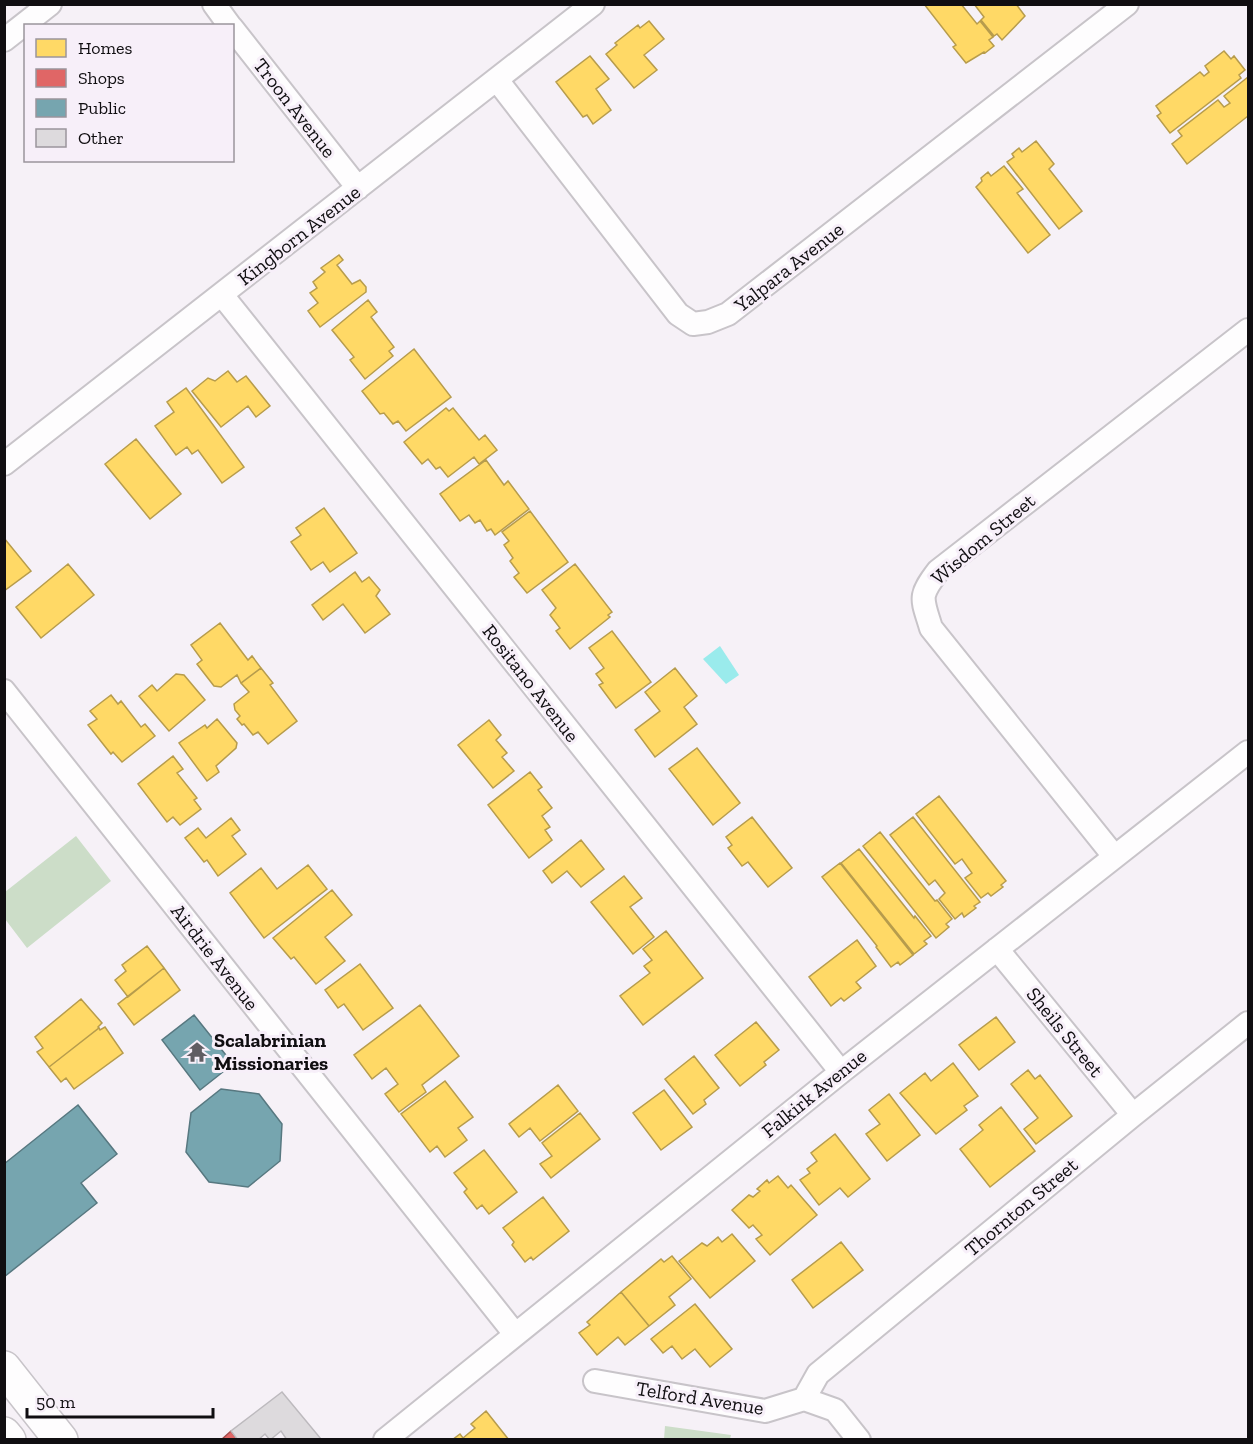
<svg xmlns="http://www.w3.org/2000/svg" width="1253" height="1444" font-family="'Zilla Slab',serif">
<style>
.green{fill:#ccddc8}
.water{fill:#9aebec}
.homes{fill:#ffd966;stroke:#b79c4c;stroke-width:1.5}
.shops{fill:#e06666;stroke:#a24c4c;stroke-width:1.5}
.public{fill:#76a5af;stroke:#577880;stroke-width:1.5}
.building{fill:#dddadd;stroke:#bdbabe;stroke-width:1.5}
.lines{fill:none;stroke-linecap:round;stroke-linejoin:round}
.street-casing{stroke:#c8c4c9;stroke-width:26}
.secondary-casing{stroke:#c8c4c9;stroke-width:36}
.street{stroke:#fefdfe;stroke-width:22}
.secondary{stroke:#fefdfe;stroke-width:33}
.labels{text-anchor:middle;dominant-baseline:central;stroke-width:6;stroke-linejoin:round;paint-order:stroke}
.street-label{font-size:20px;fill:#100e11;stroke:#f7eff9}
.poi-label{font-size:20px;font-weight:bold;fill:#100e11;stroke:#f7eff9;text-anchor:start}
</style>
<rect width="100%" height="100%" fill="#f6f1f7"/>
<path class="green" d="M76,836L111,881L27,948L5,919V892Z
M665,1426L731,1435L730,1439H664Z"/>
<path class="water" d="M720,646L739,675L726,684L703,659Z"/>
<path class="homes" d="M924,4H961L977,24L980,21L993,37L989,40L994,46L985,53L984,52L966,63L953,47L956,45Z
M974,4H1016L1025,16L1002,40L997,34L994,36L981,20L984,17Z
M649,21L664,39L644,55L657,70L634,88L606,54L617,45L615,43L638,25L640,28Z
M1224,51L1231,59L1234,56L1245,70L1239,75L1241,78L1170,133L1157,116L1161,113L1156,106L1200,72L1204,76L1209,72L1205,66Z
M590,56L609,79L596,89L611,110L593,124L587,115L583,117L556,82Z
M1248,77V116L1187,164L1172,144L1182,136L1178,131L1218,100L1224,107L1230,103L1224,96Z
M1036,141L1054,164L1049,169L1082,211L1059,229L1007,162L1014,157L1012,154L1019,148L1022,152Z
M1004,166L1023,189L1017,193L1050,235L1028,253L976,187L982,181L981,178L988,172L991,176Z
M339,255L343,260L337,265L352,284L360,280L366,287V292L320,327L308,311L318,303L310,293L317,288L313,282L325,272L321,268Z
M368,300L377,312L371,317L394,347L389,351L393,356L365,379L350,360L354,357L332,330Z
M414,349L451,397L406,431L398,421L393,424L384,413L380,414L362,391Z
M228,371L237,382L246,376L270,406L256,417L248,406L221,427L192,391L208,378L215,381Z
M186,388L244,467L222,483L198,450L192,454L187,447L176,455L155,426L174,412L167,402Z
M446,408L449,411L453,408L479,440L485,435L497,450L479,464L474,457L448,477L440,467L436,469L428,459L422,464L404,442Z
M136,439L181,494L150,519L105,464Z
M486,460L504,485L508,481L529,509L495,535L491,529L487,531L480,520L475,523L469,515L460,521L440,494Z
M324,508L357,553L330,572L323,562L311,570L291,542L301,535L296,528Z
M530,511L568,562L527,593L514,577L519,573L510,561L513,558L504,545L509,541L502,532Z
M4,538L31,571L4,591Z
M68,564L94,595L41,638L16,607Z
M575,564L612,612L608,615L610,617L570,649L556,631L560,628L550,615L556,608L542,590Z
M355,572L362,582L369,577L380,590L376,596L390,614L365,633L343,604L323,620L312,605Z
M220,623L248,660L252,656L261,668L241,683L237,675L221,687L214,686L197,664L202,660L191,645Z
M612,631L651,682L616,708L599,685L603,683L596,674L604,668L589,648Z
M261,668L273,683L270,685L297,721L268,744L258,732L253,735L244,724L242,725L237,719L240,716L235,710L234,704L249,692L241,683Z
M675,668L697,696L684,707L697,724L655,757L635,730L660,711L645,692Z
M176,674L184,675L205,700L169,731L139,696L152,685L157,691Z
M111,695L118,704L121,701L141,727L145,724L155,736L122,762L113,752L111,754L88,725L97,719L90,711Z
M217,719L237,743L236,748L216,766L219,772L207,781L179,743L205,725L207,728Z
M489,720L501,735L496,740L507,753L502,757L514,771L493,788L458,745Z
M697,748L740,803L713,825L669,769Z
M173,756L183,769L177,773L197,798L194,800L201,809L180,825L173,817L167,822L138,784Z
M530,772L542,787L538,790L552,808L542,816L550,827L545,830L552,840L529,858L488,805Z
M939,796L1006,881L1001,885L1003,887L991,896L988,893L981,898L965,878L972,873L962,859L955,864L916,814Z
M752,817L792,868L768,887L748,862L742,866L728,848L732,845L726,837Z
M913,817L980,902L974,906L976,908L964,917L962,913L955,919L939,899L945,893L935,880L929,885L890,835Z
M231,818L240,830L232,836L246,854L218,876L207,860L204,862L185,838L198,828L206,838Z
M880,832L935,901L937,900L952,919L946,924L949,927L936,938L863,846Z
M581,840L604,869L581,887L567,871L552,883L543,871Z
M859,849L914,918L915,916L931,936L924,941L927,944L914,954L841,863Z
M840,863L913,955L900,965L898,962L891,967L876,947L877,946L822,877Z
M308,865L327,889L264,938L230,893L261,868L277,889Z
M624,876L642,898L630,907L654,937L633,954L591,902Z
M332,890L352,915L325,937L345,961L316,984L294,957L291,959L273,938Z
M666,931L703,978L643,1025L620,996L650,973L644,966L652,960L643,949Z
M857,940L876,966L856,982L861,988L844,1001L841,998L831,1006L809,977Z
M147,946L164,968L128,997L115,980L126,971L122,965Z
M360,964L393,1008L363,1030L344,1004L338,1008L325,990Z
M164,968L180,990L134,1025L118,1004Z
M81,999L102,1023L98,1027L99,1028L49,1067L37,1052L43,1048L35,1037Z
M420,1005L459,1056L422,1085L426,1092L399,1112L385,1094L398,1084L386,1068L372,1079L354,1055Z
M996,1017L1015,1042L979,1070L959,1045Z
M756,1022L779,1050L764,1062L766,1065L740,1086L715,1055Z
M105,1027L123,1053L74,1089L66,1078L61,1082L49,1067L99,1028L100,1030Z
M694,1056L719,1088L704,1100L706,1104L693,1114L665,1079Z
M953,1063L978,1096L964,1106L967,1110L936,1134L900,1093L925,1073L931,1081Z
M1028,1070L1035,1079L1040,1075L1072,1116L1036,1144L1024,1129L1038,1118L1011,1084Z
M445,1081L473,1117L458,1128L467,1140L445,1157L437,1146L430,1152L401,1114Z
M558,1085L578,1111L540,1141L530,1128L519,1137L509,1124Z
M664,1090L692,1127L661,1150L633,1113Z
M889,1094L920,1135L887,1161L866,1134L880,1124L869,1110Z
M1001,1107L1035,1151L990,1187L960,1149L983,1130L979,1125Z
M580,1113L600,1139L551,1178L540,1164L552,1156L542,1143Z
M835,1134L870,1179L848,1197L840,1188L819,1205L800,1180L810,1173L807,1169L817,1161L811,1153Z
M484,1150L517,1192L489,1214L482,1205L477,1209L464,1192L467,1189L454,1173Z
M778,1176L788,1188L791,1185L817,1215L770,1255L756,1239L762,1235L753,1225L749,1228L732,1210L749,1195L753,1197L760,1191L757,1189L767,1180L769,1183Z
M543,1197L569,1231L533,1260L531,1257L525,1262L512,1245L514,1242L503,1228Z
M732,1234L755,1261L710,1298L679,1261L702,1243L707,1246L718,1237L722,1242Z
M841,1242L863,1270L813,1308L792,1280Z
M672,1256L691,1279L669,1297L675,1305L649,1326L621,1292L661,1259L664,1262Z
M621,1292L649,1326L625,1345L618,1337L597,1355L579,1333L590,1325L587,1322Z
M695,1304L732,1349L710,1367L695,1349L682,1359L672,1346L663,1353L651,1339Z
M486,1411L509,1440H452L460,1434L463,1438L475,1428L471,1424Z"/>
<path class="shops" d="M231,1431L238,1440H221Z"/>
<path class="public" d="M194,1015L233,1064L200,1090L162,1040Z
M221,1089L259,1094L282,1124L280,1161L248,1187L209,1182L186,1152L191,1113Z
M78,1105L117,1154L81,1183L97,1203L4,1277V1164Z"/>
<path class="building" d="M282,1392L321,1439L287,1440L281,1431L270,1440L265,1434L258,1440H238L231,1431Z"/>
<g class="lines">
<g class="street-casing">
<path id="street" d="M214,4L230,26
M232,28L358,188
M4,40L50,4
M497,80L678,314L693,324L708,322L728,314L1127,4
M222,295L841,1072
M4,464L593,4
M4,691L515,1334
M1114,856L931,628C922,598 918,597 938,571L1248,330
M997,949L1133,1115
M595,1381L765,1411L804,1399L835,1410L859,1440
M804,1399L818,1374L1133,1115L1248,1023
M385,1440L841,1072L1248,752"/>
</g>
<g class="secondary-casing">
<path id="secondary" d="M4,1368L61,1440
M4,1434L9,1440"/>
</g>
<use href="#street" class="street"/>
<use href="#secondary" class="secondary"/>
</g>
<defs>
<g id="temple-bare" transform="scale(1.62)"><path d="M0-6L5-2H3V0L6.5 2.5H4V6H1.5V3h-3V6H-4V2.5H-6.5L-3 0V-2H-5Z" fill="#605d62" stroke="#f7eff9" stroke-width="2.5" paint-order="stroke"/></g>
</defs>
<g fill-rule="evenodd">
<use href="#temple-bare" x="197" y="1052"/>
</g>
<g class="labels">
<g class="street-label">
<text transform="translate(295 108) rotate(52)">Troon Avenue</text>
<text transform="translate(299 235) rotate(-38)">Kingborn Avenue</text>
<text transform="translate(789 267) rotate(-38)">Yalpara Avenue</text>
<text transform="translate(983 539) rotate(-40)">Wisdom Street</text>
<text transform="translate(531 683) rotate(52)">Rositano Avenue</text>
<text transform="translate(215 957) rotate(52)">Airdrie Avenue</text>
<text transform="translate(1065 1032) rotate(51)">Sheils Street</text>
<text transform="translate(814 1093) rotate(-39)">Falkirk Avenue</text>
<text transform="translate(1021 1207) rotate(-40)">Thornton Street</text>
<text transform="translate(700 1398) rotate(9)">Telford Avenue</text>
</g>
<g class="poi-label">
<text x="214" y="1040">Scalabrinian<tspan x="214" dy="23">Missionaries</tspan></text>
</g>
</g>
<rect width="1253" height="1444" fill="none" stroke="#100e11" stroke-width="12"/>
<rect x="24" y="24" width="210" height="138" fill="#f7eff9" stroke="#9b959c" stroke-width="1.5"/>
<rect x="36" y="39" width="30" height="18" fill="#ffd966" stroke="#9b959c" stroke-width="1.5"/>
<text x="78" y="54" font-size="18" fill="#100e11">Homes</text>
<rect x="36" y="69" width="30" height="18" fill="#e06666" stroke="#9b959c" stroke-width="1.5"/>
<text x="78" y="84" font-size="18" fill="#100e11">Shops</text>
<rect x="36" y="99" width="30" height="18" fill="#76a5af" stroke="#9b959c" stroke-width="1.5"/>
<text x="78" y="114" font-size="18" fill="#100e11">Public</text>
<rect x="36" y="129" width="30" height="18" fill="#dddadd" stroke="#9b959c" stroke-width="1.5"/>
<text x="78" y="144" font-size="18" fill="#100e11">Other</text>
<path d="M27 1408v9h186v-9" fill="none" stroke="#100e11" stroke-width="3"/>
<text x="36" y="1408" font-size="18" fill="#100e11" stroke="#f7eff9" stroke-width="4.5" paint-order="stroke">50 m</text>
</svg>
